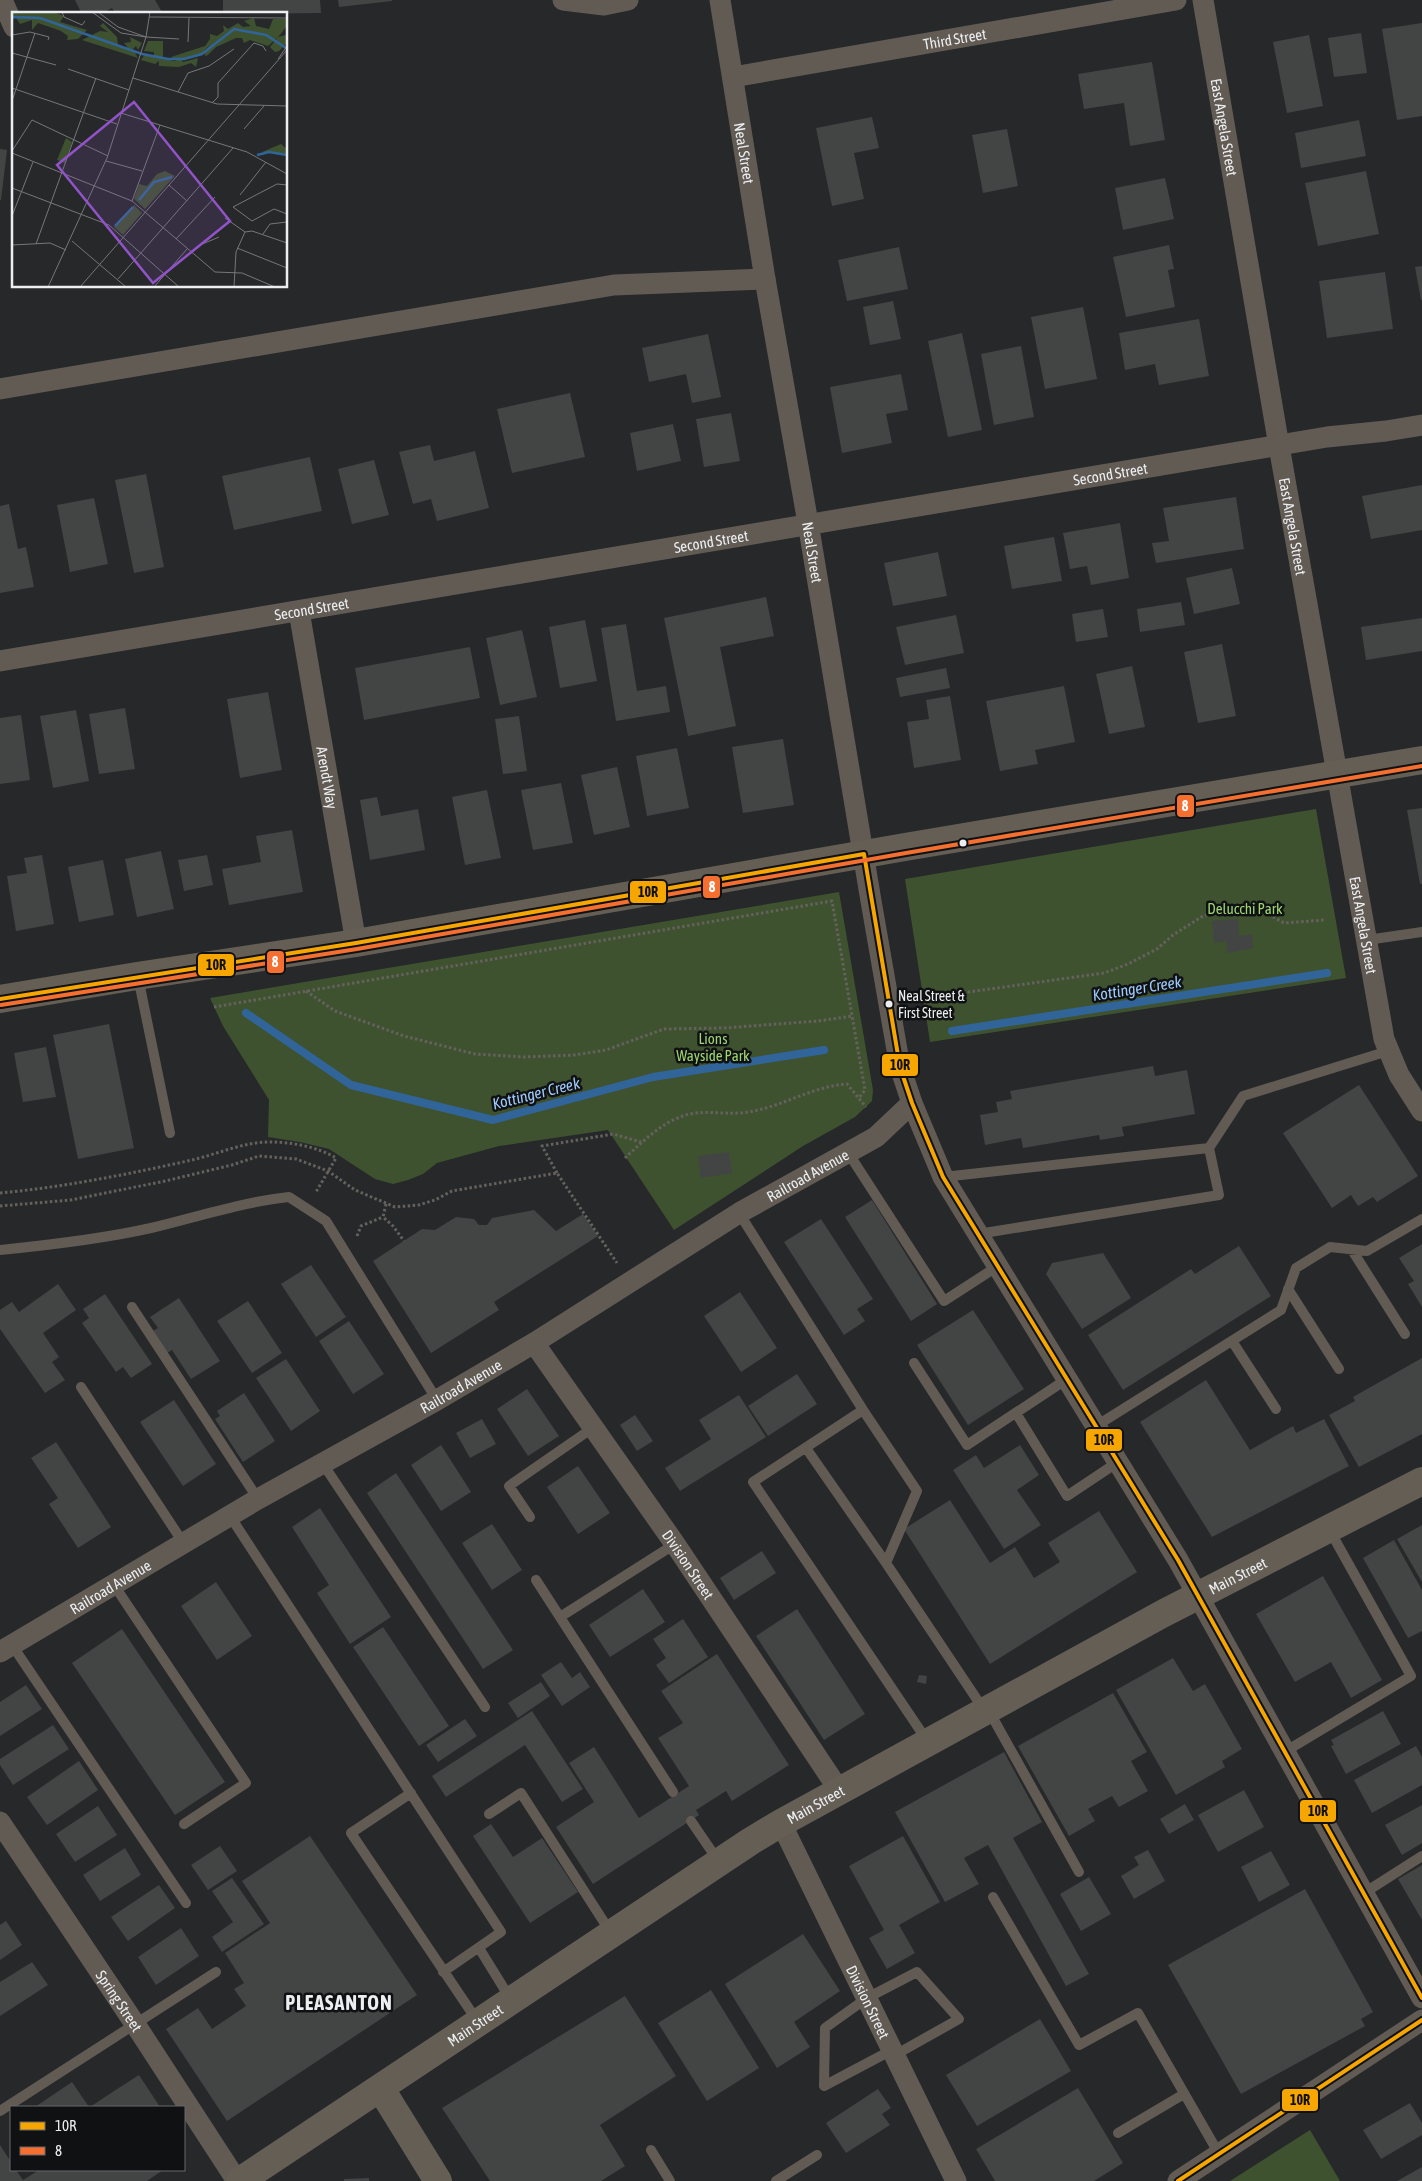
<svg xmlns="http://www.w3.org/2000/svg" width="1422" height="2181" font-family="'Asap Condensed',sans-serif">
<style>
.green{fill:#3f5230}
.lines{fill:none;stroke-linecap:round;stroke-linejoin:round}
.stream{stroke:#31659a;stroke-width:8}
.building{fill:#434444}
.path{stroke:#65615d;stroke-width:3;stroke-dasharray:2.5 2.5;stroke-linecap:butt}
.lane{stroke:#625b54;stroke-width:10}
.street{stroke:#625b54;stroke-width:21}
.secondary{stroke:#655e55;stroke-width:28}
.bus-1-casing{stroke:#0f1112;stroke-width:8}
.bus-2-casing{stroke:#0f1112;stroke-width:8}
.bus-1{stroke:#f7a600;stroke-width:4}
.bus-2{stroke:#f46f30;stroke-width:4}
.bus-dot{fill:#eceef1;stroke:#0f1112;stroke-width:2}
.labels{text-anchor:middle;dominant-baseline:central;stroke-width:5;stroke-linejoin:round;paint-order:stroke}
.bus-label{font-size:14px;fill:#eceef1;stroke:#0f1112;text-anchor:start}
.street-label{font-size:15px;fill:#eceef1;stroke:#0f1112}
.park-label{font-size:15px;fill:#9fd572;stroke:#0f1112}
.water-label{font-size:16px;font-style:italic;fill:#9ecafc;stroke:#0f1112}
.district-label{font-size:20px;font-weight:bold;letter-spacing:1px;fill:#eceef1;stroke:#0f1112}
.inset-river{fill:none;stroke:#31659a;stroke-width:2.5}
.inset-road{fill:none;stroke:#75777a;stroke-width:1}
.view{fill:#9253c9;fill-opacity:0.15;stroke:#9253c9;stroke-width:2.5}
.inset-edge{fill:none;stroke:#eceef1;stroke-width:2.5}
.line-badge{stroke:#0f1112;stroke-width:2}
.badge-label{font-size:14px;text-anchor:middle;font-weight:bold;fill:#fff}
.pale-badge-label{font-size:14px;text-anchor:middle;font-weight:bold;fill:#111}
</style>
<rect width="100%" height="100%" fill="#26282a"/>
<path class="green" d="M1316,809L1346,978L930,1042L905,879Z
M839,892L873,1090L872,1101L855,1117L803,1146L674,1230L608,1130L499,1146L437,1163L423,1174L408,1180L393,1184L375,1179L329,1149L300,1142L268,1137L269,1100L223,1026L210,998Z
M1310,2130L1340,2181H1230Z"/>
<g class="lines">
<path class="stream" d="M246,1013L351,1085L493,1120L653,1077L824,1050
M952,1031L1327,973"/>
</g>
<path class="building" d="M75,0H155L163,14H116L112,8L101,14H82Z
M223,0H320L321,13L223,14Z
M338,0H392V1L339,7Z
M1422,23V116L1397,120L1382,29Z
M1361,33L1367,73L1334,77L1328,38Z
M1309,35L1323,106L1287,113L1273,42Z
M1152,62L1165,140L1130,146L1124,103L1084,109L1078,74Z
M872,117L879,148L854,153L864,199L832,206L816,128Z
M1359,120L1366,156L1301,168L1295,133Z
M1007,129L1018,186L983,193L972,135Z
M0,149L7,150L1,200H0Z
M1366,171L1379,234L1318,246L1305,183Z
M1165,178L1174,219L1123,230L1115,188Z
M1169,245L1174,269L1168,270L1175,307L1126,317L1113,257Z
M899,247L908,289L847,301L838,260Z
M1422,266V300H1421L1415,267Z
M1385,272L1393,329L1327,338L1319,281Z
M893,301L901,339L870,345L863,307Z
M1083,307L1097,379L1045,389L1031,317Z
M1199,319L1209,376L1159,385L1155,364L1125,370L1119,333Z
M962,333L982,430L948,437L928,341Z
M708,334L721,397L692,403L686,374L649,382L642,348Z
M1021,346L1034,417L994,425L981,354Z
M901,374L908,410L886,414L892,443L842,453L830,387Z
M570,393L585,457L512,473L497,409Z
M731,413L740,461L704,467L696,419Z
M673,424L681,461L637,471L630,433Z
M430,445L434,461L475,451L489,508L437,521L431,499L413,504L399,452Z
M310,457L322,511L234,530L222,476Z
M374,460L389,515L352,524L338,469Z
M146,474L164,567L134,573L115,480Z
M1422,485V530L1371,539L1362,496Z
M1236,497L1244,549L1156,563L1152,543L1169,541L1163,508Z
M94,498L108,564L70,572L57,505Z
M9,504L18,549L26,547L34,587L0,593V506Z
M1120,523L1129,578L1091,585L1087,566L1070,569L1063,533Z
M1054,537L1062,581L1012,589L1004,546Z
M938,552L947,596L893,606L884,563Z
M1232,568L1240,604L1194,614L1186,578Z
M766,597L774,636L720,647L736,726L688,736L664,618Z
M1181,602L1185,625L1140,632L1137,609Z
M1103,609L1108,637L1076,642L1072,614Z
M956,615L964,653L905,665L896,627Z
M1422,618V651L1366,660L1361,627Z
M585,620L597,681L560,688L549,627Z
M626,624L637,691L666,686L670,712L616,721L601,628Z
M522,630L537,697L500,705L486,638Z
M1222,644L1236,716L1198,723L1184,652Z
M470,647L480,698L364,720L355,668Z
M1132,666L1145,727L1109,734L1096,674Z
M946,668L950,688L900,697L896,678Z
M1064,686L1075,742L1035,750L1038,764L1000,771L986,701Z
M268,692L282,770L240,778L227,699Z
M950,696L961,760L914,768L907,722L929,719L926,700Z
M125,708L135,769L99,774L89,714Z
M76,710L89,781L53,788L40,716Z
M21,715L30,780L0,784V718Z
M519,716L527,771L503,774L495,719Z
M783,739L794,805L743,813L732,747Z
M677,748L689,808L647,816L636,756Z
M617,767L630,827L594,835L581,775Z
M561,783L573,843L533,850L521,790Z
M487,790L501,858L465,865L452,797Z
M377,797L381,816L418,809L425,850L370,860L360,800Z
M1422,808V884H1420L1407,810Z
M292,830L303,892L229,905L222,869L261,862L256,836Z
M161,851L174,909L137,917L125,859Z
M42,855L54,924L16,931L7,876L27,873L24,858Z
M207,855L213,885L184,891L178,860Z
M103,860L114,915L79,922L68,867Z
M1238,919L1239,936L1252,934L1253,948L1227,953L1226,941L1214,943L1212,921Z
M109,1024L134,1148L78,1159L53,1035Z
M46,1047L56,1097L23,1102L14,1053Z
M1153,1066L1155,1076L1187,1070L1195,1114L1122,1127L1124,1136L1100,1140L1099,1135L1023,1148L1021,1138L985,1145L980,1115L998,1112L996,1102L1012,1099L1010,1091Z
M1359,1085L1418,1176L1377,1202L1373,1197L1358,1206L1351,1195L1332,1208L1283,1133Z
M729,1152L732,1173L701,1178L698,1156Z
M872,1200L937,1304L911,1321L845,1217Z
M534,1210L556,1231L583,1214L598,1236L494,1302L499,1310L431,1353L373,1261L422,1229L435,1230L456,1217L474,1219L479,1225H487L492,1218Z
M821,1219L873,1299L857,1309L865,1321L844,1335L784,1242Z
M1422,1244V1307L1408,1284L1414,1281L1399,1258Z
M1239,1246L1271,1296L1123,1390L1088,1335L1191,1269L1195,1274Z
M1103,1253L1131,1298L1082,1329L1046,1274L1052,1263Z
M311,1265L346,1317L316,1337L281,1284Z
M58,1284L76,1310L43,1333L59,1357L52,1362L65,1380L45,1393L0,1329V1310L12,1302L19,1312Z
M740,1292L777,1348L741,1372L704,1316Z
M105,1294L152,1364L131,1378L123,1367L116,1372L82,1323L89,1318L83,1309Z
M179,1298L220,1361L191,1379L172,1350L167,1353L153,1331L158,1328L150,1317Z
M248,1301L282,1353L252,1373L217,1321Z
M973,1310L1024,1389L968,1425L917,1345Z
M349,1321L384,1374L353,1394L319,1341Z
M1422,1358V1434L1359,1467L1329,1415L1355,1401L1353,1397Z
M286,1359L320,1411L291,1431L256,1378Z
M797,1374L817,1404L768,1436L748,1406Z
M1206,1380L1250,1450L1293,1426L1296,1433L1324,1419L1349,1466L1212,1537L1140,1422Z
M527,1389L559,1436L528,1456L497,1409Z
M244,1393L275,1441L243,1462L215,1419L220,1416L217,1411Z
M739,1395L766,1437L680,1491L665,1468L711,1439L699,1420Z
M174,1400L216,1464L183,1486L140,1422Z
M635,1415L653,1441L637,1451L620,1425Z
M482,1419L496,1444L470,1458L456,1433Z
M56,1442L111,1527L78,1548L49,1504L58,1498L31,1458Z
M441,1445L471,1492L441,1511L411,1465Z
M1020,1445L1039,1475L1017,1490L1041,1525L1004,1549L953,1470L976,1455L984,1468Z
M578,1466L610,1513L578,1534L547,1487Z
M396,1473L513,1650L483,1669L367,1493Z
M950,1500L990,1563L1015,1547L1034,1578L1060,1562L1048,1543L1099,1511L1137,1572L990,1664L904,1529Z
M320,1508L391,1617L350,1644L317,1593L329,1585L292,1527Z
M492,1524L522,1570L492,1590L462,1543Z
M1422,1525V1582L1397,1539Z
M1394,1540L1422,1590V1631L1408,1638L1363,1558Z
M762,1551L776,1573L734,1600L720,1578Z
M1323,1576L1382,1680L1351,1698L1331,1662L1295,1682L1256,1614Z
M216,1582L252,1636L217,1660L181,1606Z
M643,1589L665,1622L610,1657L589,1625Z
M797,1609L865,1714L824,1740L756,1636Z
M683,1619L708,1657L669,1683L656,1665L666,1658L653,1639Z
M383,1627L449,1726L419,1746L353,1647Z
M122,1629L225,1782L175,1815L72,1663Z
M717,1654L789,1765L732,1801L726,1791L696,1810L699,1815L593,1884L556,1827L594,1802L569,1763L594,1747L639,1818L689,1786L658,1738L683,1723L661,1691Z
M1173,1658L1193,1691L1205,1684L1242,1749L1222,1761L1225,1767L1176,1795L1116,1690Z
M561,1662L572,1678L580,1672L590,1687L562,1706L541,1675Z
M919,1675L927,1676L926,1684L917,1682Z
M541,1682L550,1696L518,1718L508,1703Z
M26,1685L42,1709L0,1736V1702Z
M1113,1693L1147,1752L1131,1761L1148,1791L1119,1807L1112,1796L1088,1809L1095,1821L1069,1836L1018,1746Z
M532,1711L583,1789L562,1802L525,1745L446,1797L432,1776Z
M1383,1711L1401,1744L1346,1774L1331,1746L1334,1745L1331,1740Z
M465,1719L477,1736L438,1762L426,1745Z
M53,1725L69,1749L13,1785L0,1765V1759Z
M1416,1746L1422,1757V1785L1372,1813L1354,1780Z
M1004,1752L1042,1822L1013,1838L1089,1974L1066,1986L988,1845L964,1858L979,1884L945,1902L895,1812Z
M79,1761L98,1790L47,1825L27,1797Z
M1244,1790L1264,1827L1218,1852L1198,1815Z
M1185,1804L1194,1820L1169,1834L1160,1819Z
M1422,1805V1843L1402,1855L1385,1825Z
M98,1806L117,1835L75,1862L56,1834Z
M491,1824L513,1857L542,1838L578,1892L530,1923L473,1836Z
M310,1836L417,1995L227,2121L166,2029L198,2008L212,2029L246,2006L234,1989L244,1983L225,1953L270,1923L242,1881Z
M903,1836L940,1902L899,1925L915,1953L887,1969L869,1938L884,1930L849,1866Z
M220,1846L237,1871L208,1890L191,1865Z
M125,1848L141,1875L100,1901L83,1875Z
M1148,1850L1165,1881L1134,1899L1121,1876L1139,1865L1134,1857Z
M1271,1851L1290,1885L1259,1902L1241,1867Z
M1422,1865V1920L1398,1879Z
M1089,1877L1111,1914L1081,1931L1060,1894Z
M232,1878L264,1924L222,1952L212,1937L233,1922L212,1891Z
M159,1885L175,1908L128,1941L111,1917Z
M1305,1889L1373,2012L1361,2019L1365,2026L1241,2094L1168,1965Z
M6,1921L22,1945L0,1960V1925Z
M181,1928L199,1956L156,1985L138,1957Z
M803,1934L840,1991L794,2022L810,2047L777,2068L725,1984Z
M32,1962L48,1985L0,2016V1982Z
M711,1990L759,2068L707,2101L658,2023Z
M625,1996L676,2076L600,2125L625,2166L601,2181H490L442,2108Z
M1040,2019L1071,2071L977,2126L946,2075Z
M139,2075L160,2107H90L114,2091Z
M72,2082L89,2107H35Z
M1078,2088L1123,2163L1094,2181H995L976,2149Z
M878,2089L891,2108L882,2114L890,2125L846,2153L826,2123Z
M1410,2103L1422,2123V2135L1381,2159L1363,2130Z
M0,2145L11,2162V2170H16L23,2180L39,2170H163L147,2181H0Z
M1422,2167V2181H1397Z
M369,2178V2181H344V2179Z"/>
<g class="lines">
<path class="path" d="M306,991L335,1011L404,1036L475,1054L524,1057L574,1055L606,1050L664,1029L724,1028L818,1021L853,1016
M933,997L1104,973L1128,964L1157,949L1173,935L1203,916L1229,909L1246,908L1268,914L1284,923L1325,920
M214,1007L832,901L865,1090L858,1099
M625,1158C641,1143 659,1125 680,1117C701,1108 726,1116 748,1112C782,1107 813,1086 847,1084L866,1107
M557,1173L542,1146L613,1134L641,1142
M0,1193C65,1187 129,1174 192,1160C218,1154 243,1142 270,1142C292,1142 318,1147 336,1158L316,1192
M386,1204L383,1217L393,1226L404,1241
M0,1206L71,1200L165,1181L232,1165L259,1156L296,1159L328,1171L355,1190L395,1207L419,1205L435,1200L452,1191L557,1173L617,1263
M357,1236L361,1226L383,1217"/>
<path class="lane" d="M1367,940L1422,932
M138,977L170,1133
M1209,1148L1243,1096L1388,1051
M847,1151L944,1301L998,1266
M943,1177L1209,1148L1219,1195L978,1234
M739,1213L863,1410
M0,1250C50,1245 102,1239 151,1228C197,1217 242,1202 289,1197L326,1221L437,1400
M1352,1250L1405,1334
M1288,1289L1339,1369
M132,1307L258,1499
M1232,1341L1276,1409
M914,1363L967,1445L1067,1379
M81,1387L184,1544
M1016,1413L1067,1496L1118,1462
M1096,1426L1281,1310L1296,1268L1330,1247L1367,1251L1422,1219
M806,1448L886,1563
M323,1464L485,1707
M230,1516L501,1932L443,1972
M530,1517L509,1486L594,1427
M536,1580L673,1792
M114,1585L246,1783L184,1824
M560,1617L675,1544
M12,1645L186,1903
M989,1711L1079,1872
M928,1742L753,1482L863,1410L917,1491L886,1563L984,1710
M1286,1751L1411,1676L1329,1529
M411,1793L351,1833L478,2022
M489,1814L521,1793L611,1933
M691,1821L719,1862
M1364,1893L1422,1856
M993,1897L1079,2045L1138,2013L1219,2154
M479,1948L511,2000
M892,2050L824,2086L825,2028L867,1998L917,1972L959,2019L895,2055
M0,2111L216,1972
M1118,2133L1184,2094
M651,2150L670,2181
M776,2181L817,2155"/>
<g class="street">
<path d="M2,0L14,27"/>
<path d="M563,0L604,5L628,0"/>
<path id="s1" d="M720,0L765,279L808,523L871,901L900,1067L912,1103L943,1177L1178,1560L1422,1998"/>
<path id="s2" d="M1203,0L1279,446L1384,1039L1399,1075L1422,1111"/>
<path id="s3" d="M733,77L1176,0"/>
<path d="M0,389L614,285L765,279"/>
<path id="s4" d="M299,611L356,943"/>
<path id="s5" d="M0,661L1327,437L1386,431L1422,425"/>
<path id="s6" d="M534,1343L675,1544L839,1790"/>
<path id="s7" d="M0,1652L258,1499L437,1400L534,1343L739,1213L876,1137L912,1103"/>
<path id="s8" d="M0,1822L135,2024L237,2181"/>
<path id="s9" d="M781,1823L956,2181"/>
<path d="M1178,2181L1422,2020"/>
</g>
<g class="secondary">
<path d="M0,999L137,976L356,943L905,847L1422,760"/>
<path d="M381,2089L438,2181"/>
<path id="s10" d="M240,2181L751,1841L781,1823L1164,1613L1422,1481"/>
</g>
<g class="bus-1-casing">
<path id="bus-1" d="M864,854L900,1067L912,1103L943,1177L1178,1560L1422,1998
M0,999L356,943L864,854
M1178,2181L1422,2020"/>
</g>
<g class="bus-2-casing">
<path id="bus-2" d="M1,1005L357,949L906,853L1422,766"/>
</g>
<use href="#bus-1" class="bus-1"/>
<use href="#bus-2" class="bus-2"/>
</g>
<g class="bus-dot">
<circle cx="963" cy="843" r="4.5"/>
<circle cx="889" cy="1004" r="4.5"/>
</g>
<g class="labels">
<g class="bus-label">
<text x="898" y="996">Neal Street &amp;<tspan x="898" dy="17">First Street</tspan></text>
</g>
<g class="street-label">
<text stroke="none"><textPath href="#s3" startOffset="225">Third Street</textPath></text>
<text stroke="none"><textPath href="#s2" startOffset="129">East Angela Street</textPath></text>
<text stroke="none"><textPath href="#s1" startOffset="155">Neal Street</textPath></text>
<text stroke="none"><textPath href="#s5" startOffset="1126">Second Street</textPath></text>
<text stroke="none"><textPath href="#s2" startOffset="534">East Angela Street</textPath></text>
<text stroke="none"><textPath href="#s5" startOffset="721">Second Street</textPath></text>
<text stroke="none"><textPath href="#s1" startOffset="560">Neal Street</textPath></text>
<text stroke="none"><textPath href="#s5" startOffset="316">Second Street</textPath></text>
<text stroke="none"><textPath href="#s4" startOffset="169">Arendt Way</textPath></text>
<text stroke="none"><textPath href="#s2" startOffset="939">East Angela Street</textPath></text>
<text stroke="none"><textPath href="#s7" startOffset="938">Railroad Avenue</textPath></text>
<text stroke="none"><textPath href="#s7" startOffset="532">Railroad Avenue</textPath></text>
<text stroke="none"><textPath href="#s6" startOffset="270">Division Street</textPath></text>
<text stroke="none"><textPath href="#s10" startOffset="1168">Main Street</textPath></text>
<text stroke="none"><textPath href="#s7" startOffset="128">Railroad Avenue</textPath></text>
<text stroke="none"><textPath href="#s10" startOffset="688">Main Street</textPath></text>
<text stroke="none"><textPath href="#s8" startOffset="215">Spring Street</textPath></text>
<text stroke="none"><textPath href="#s9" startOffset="199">Division Street</textPath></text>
<text stroke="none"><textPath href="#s10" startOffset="282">Main Street</textPath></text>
</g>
<g class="park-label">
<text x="1245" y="908">Delucchi Park</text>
<text x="713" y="1038">Lions<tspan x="713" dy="17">Wayside Park</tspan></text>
</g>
<g class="water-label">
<text transform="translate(1137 988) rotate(-9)">Kottinger Creek</text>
<text transform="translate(536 1093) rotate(-14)">Kottinger Creek</text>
</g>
<g class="district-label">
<text x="339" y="2002">PLEASANTON</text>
</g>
</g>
<g transform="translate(12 12)">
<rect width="275" height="275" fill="#26282a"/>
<path d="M0,0H41L52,4L48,10L75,18L66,27L55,28L56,24L49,19L26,11L20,18V8L8,12L4,6L0,7ZM242,6L244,14L257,17L261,7H275V14L266,25L274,23L275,31L267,39L263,40L258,35L266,25L256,34L238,28L232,31L230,26H224L204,35L196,43L193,44V40L198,33L189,42L169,47L171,50L186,46L184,55L179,51L167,55L147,54V49L143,52L129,48L133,42L142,45V40L132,39L136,29H151V47L163,49L165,48L159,45L193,34L198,27V22L205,24L212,19L211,13L216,17L226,11L231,15L239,14L232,9ZM91,11L105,25L106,34L117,37L112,31L119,30L118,25L130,31L126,38L124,34L121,37L126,46L70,28L88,19L96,20L88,14ZM54,126L60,130L53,151L45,148ZM269,132L275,137V143L250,140ZM153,159L163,164L133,197L122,187L127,172L135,174L145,162ZM122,193L130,201L111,223L102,215Z" fill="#3f5230"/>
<path class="inset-river" d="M0,5L28,6L130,42L156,47H172L190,42L222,17L254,23L274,36M245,143L257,140L275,143M127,188L142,170L160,165M103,214L121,195"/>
<path class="inset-road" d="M50,0L52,5L70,13L73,9M80,0L109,21L134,25M86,0L106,15L134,25M137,5L275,6M0,23L18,20L37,25L36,28M134,25L138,0M176,30L177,6M0,41L44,53M266,47L275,34M56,57L117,78M121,66L205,92L275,94M0,76L105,112M166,80L176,61L197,54L222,37M0,89L23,21M200,91L206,85V71L242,31L251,34L254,39M109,101L235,140L275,162M232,117L252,94M0,139L20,108L96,144M0,141L120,189L203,260L230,261L263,275M94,149L130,159M157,173L175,189M275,173L265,172L221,195L240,209L262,197L275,202M0,176L97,213L167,275M228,183L254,150M120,189L148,113M0,204L21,150M213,206L233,220L240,219L275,231M251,222L258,212L275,210M164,227L203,185M60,229L114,275M24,232L84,66M0,233L38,231L54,238M225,236L275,256M180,241L188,233L207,225M106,267L221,136M36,275L95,146L134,25L167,27M68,275L275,38M142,275L175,237M222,275L224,240L233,220"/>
<path class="view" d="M122,90L218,209L141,271L45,153Z"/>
<rect width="275" height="275" class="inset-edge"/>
</g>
<g class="line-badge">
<rect x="1176" y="794" width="19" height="24" rx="5" fill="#f46f30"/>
<rect x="702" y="875" width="19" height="24" rx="5" fill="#f46f30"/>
<rect x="629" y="880" width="38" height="24" rx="5" fill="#f7a600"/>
<rect x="266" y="950" width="19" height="24" rx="5" fill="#f46f30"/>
<rect x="197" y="953" width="38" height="24" rx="5" fill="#f7a600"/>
<rect x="881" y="1053" width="38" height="24" rx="5" fill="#f7a600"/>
<rect x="1085" y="1428" width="38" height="24" rx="5" fill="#f7a600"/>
<rect x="1299" y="1799" width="38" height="24" rx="5" fill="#f7a600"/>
<rect x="1281" y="2088" width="38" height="24" rx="5" fill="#f7a600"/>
</g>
<g class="badge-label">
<text x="1185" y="811">8</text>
<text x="712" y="892">8</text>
<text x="275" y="967">8</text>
</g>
<g class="pale-badge-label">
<text x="648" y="897">10R</text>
<text x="216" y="970">10R</text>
<text x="900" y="1070">10R</text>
<text x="1104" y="1445">10R</text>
<text x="1318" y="1816">10R</text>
<text x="1300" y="2105">10R</text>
</g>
<rect x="10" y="2106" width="175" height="65" fill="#0f1112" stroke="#67696b"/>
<rect x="20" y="2122" width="25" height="8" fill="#f7a600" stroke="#67696b"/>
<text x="55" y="2131" font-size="15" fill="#eceef1">10R</text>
<rect x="20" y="2147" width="25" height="8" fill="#f46f30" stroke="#67696b"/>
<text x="55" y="2156" font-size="15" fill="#eceef1">8</text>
</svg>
